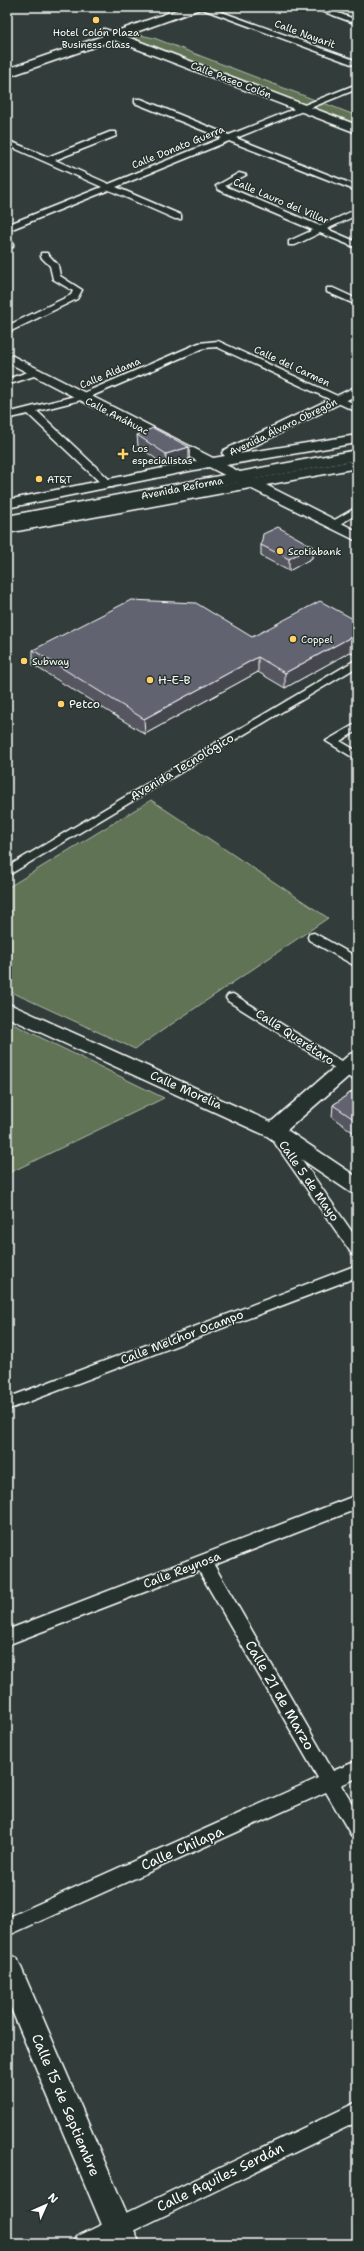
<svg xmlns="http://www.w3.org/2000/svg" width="364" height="2251" font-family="'Shantell Sans',sans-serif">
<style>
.green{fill:#617355;stroke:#b0b9aa}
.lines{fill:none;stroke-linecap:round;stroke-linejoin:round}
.street-casing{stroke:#fff;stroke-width:3}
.secondary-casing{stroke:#fff;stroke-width:3}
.primary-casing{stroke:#fff;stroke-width:3}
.street{fill:#26332d;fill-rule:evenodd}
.secondary{fill:#26332d;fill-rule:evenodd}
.primary{fill:#26332d;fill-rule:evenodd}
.wall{fill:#545661;stroke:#fff}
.shaded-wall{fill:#45464f;stroke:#fff}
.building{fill:#626471;stroke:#fff}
.poi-dot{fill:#ffd166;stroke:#26332d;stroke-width:1.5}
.labels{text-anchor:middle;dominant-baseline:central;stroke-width:3;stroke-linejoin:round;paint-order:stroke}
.far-poi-label{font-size:10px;fill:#fff;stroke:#26332d;text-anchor:start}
.far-street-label{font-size:10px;fill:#fff;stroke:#26332d}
.poi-label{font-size:12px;fill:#fff;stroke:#26332d;text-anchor:start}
.street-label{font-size:12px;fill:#fff;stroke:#26332d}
.near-street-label{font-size:14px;fill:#fff;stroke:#26332d}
</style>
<rect width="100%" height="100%" fill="#323d3b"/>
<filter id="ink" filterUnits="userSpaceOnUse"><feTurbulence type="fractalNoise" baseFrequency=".025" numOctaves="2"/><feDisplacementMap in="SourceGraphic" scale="8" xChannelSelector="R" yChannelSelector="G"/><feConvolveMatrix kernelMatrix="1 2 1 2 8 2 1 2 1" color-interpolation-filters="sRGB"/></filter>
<g filter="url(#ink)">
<path class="green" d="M140,35L154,38L315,100L300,106L138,44L132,38Z
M321,102L357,116V127L307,108Z
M151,800L328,918L135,1049L7,990V888Z
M7,1021L164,1098L7,1174Z"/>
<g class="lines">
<g class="street-casing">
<path id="street" d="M197,7H208L357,61V66Z
M311,7H322L357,20V24Z
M357,84V89L236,138L357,186V191L229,141L116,187L181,215V219H175L109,190L7,231V225L102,187L7,145V140L48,157L110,132H116V136L55,160L109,184L222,138L135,103V99H141L229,135Z
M239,173L246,175L225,186L320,226L357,209V215L327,229L357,242V248L320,233L295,245H289V241L313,230L219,190L216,186Z
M7,240L13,243V247H7Z
M41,253H47L58,265L60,276L82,290L77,299L7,333V326L71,295L73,291L53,279L50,266L41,257Z
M327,288H333L357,299V305L327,292Z
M218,341L357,405V412L217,347L204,348L85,399L37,411L113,483V487H105L28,414L7,419V413L79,395L199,343Z
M34,370L39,373L37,375L7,385V379Z
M357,507V514L335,527L331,528L326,525Z
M357,659V667L7,876V867Z
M357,723V731L340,741L357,751V760L326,741Z
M314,933L357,957V967L309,940L308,937L309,934Z
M233,994L357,1071V1082L228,1001L226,998L228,995Z
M277,1130L282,1131L357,1239V1256L352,1254L272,1139L270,1135L272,1131Z
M357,1265V1277L7,1410V1398Z
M357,1495V1509L214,1565L333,1771L357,1761V1778L341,1785L357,1812V1837L351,1835L326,1792L7,1936V1918L318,1778L199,1571L7,1645V1630Z
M357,2102V2122L106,2244H73L76,2237Z"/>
</g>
<g class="secondary-casing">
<path id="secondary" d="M7,353L213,458L225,456L222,453L224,450L357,386V395L238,454L357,435V443L226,465L254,479L357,460V468L266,485L357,531V541L250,488L7,533V525L238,482L209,467L7,508V500L197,461L7,362Z
M7,1003L271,1122L350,1054L357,1052V1069L287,1130L357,1177V1194L350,1192L267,1136L7,1017Z
M7,1954L17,1958L140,2244H110L7,1999Z"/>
</g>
<g class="primary-casing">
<path id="primary" d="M185,7H202L200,9L125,36L357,125V133L114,40L7,77V69L103,36L98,32L100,30L104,29L114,32Z
M357,450V460L7,526V516Z"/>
</g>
<use href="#street" class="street"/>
<use href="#secondary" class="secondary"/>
<use href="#primary" class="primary"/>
</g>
<path class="wall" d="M137,435L189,447V459L166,466L138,446Z
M261,545L312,546V558L289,571L261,556Z
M357,621V656L350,652L285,688L258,672L145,734L33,665V650L252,637Z
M357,1088V1131L354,1133L332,1117L333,1105Z"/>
<path class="shaded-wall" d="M189,447V459L166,466V454Z
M312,546V558L289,571V559Z
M351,637L350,652L285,688V673Z
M258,657V672L145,734L144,719Z
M357,1119V1131L354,1133L355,1120Z"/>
<path class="building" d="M153,428L189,447L166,454L137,435Z
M278,527L312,546L289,559L261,545L263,534Z
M131,600L196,603L252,637L320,601L357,621V640L351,637L285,673L258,657L144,719L33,650Z
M357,1088V1119L355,1120L333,1105Z"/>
</g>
<g class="poi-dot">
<circle cx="96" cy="20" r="4"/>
<path d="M121 448h4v4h4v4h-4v4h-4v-4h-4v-4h4z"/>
<circle cx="39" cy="479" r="4"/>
<circle cx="280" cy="551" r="4"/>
<circle cx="293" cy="639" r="4"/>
<circle cx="24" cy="661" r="4"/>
<circle cx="150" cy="680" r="4"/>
<circle cx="61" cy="704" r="4"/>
</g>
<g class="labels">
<g class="far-poi-label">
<text x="96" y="32" text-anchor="middle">Hotel Colón Plaza<tspan x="96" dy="12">Business Class</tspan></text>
<text x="132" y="448">Los<tspan x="132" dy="12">especialistas</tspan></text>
<text x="47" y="479">AT&amp;T</text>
<text x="288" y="551">Scotiabank</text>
<text x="301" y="639">Coppel</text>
<text x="32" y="661">Subway</text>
</g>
<g class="far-street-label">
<text transform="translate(305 34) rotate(20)">Calle Nayarit</text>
<text transform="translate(231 80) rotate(21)">Calle Paseo Colón</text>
<text transform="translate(178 147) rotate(-22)">Calle Donato Guerra</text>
<text transform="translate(281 201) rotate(23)">Calle Lauro del Villar</text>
<text transform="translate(292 366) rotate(25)">Calle del Carmen</text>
<text transform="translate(110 373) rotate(-23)">Calle Aldama</text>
<text transform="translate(117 416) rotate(27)">Calle Anáhuac</text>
<text transform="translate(283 427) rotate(-26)">Avenida Álvaro Obregón</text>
<text transform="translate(182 488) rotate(-11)">Avenida Reforma</text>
</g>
<g class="poi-label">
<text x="158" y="680">H-E-B</text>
<text x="69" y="704">Petco</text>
</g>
<g class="street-label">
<text transform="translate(182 767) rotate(-31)">Avenida Tecnológico</text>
<text transform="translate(295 1037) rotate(33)">Calle Querétaro</text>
<text transform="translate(186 1090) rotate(24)">Calle Morelia</text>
<text transform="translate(309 1181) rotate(55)">Calle 5 de Mayo</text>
<text transform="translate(182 1337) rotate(-21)">Calle Melchor Ocampo</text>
<text transform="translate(182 1570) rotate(-21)">Calle Reynosa</text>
</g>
<g class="near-street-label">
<text transform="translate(280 1695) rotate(60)">Calle 21 de Marzo</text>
<text transform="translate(182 1848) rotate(-24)">Calle Chilapa</text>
<text transform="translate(66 2105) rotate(67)">Calle 15 de Septiembre</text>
<text transform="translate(220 2177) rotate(-26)">Calle Aquiles Serdán</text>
</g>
</g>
<rect width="364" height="2251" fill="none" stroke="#26332d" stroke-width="24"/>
<rect x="12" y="12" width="340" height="2227" fill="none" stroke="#fff" stroke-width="1.5" filter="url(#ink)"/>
<g transform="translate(46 2205) rotate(45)" stroke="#26332d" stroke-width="3" paint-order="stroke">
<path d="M0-3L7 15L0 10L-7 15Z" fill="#ffffff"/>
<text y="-6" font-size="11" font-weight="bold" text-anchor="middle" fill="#ffffff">N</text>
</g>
</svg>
